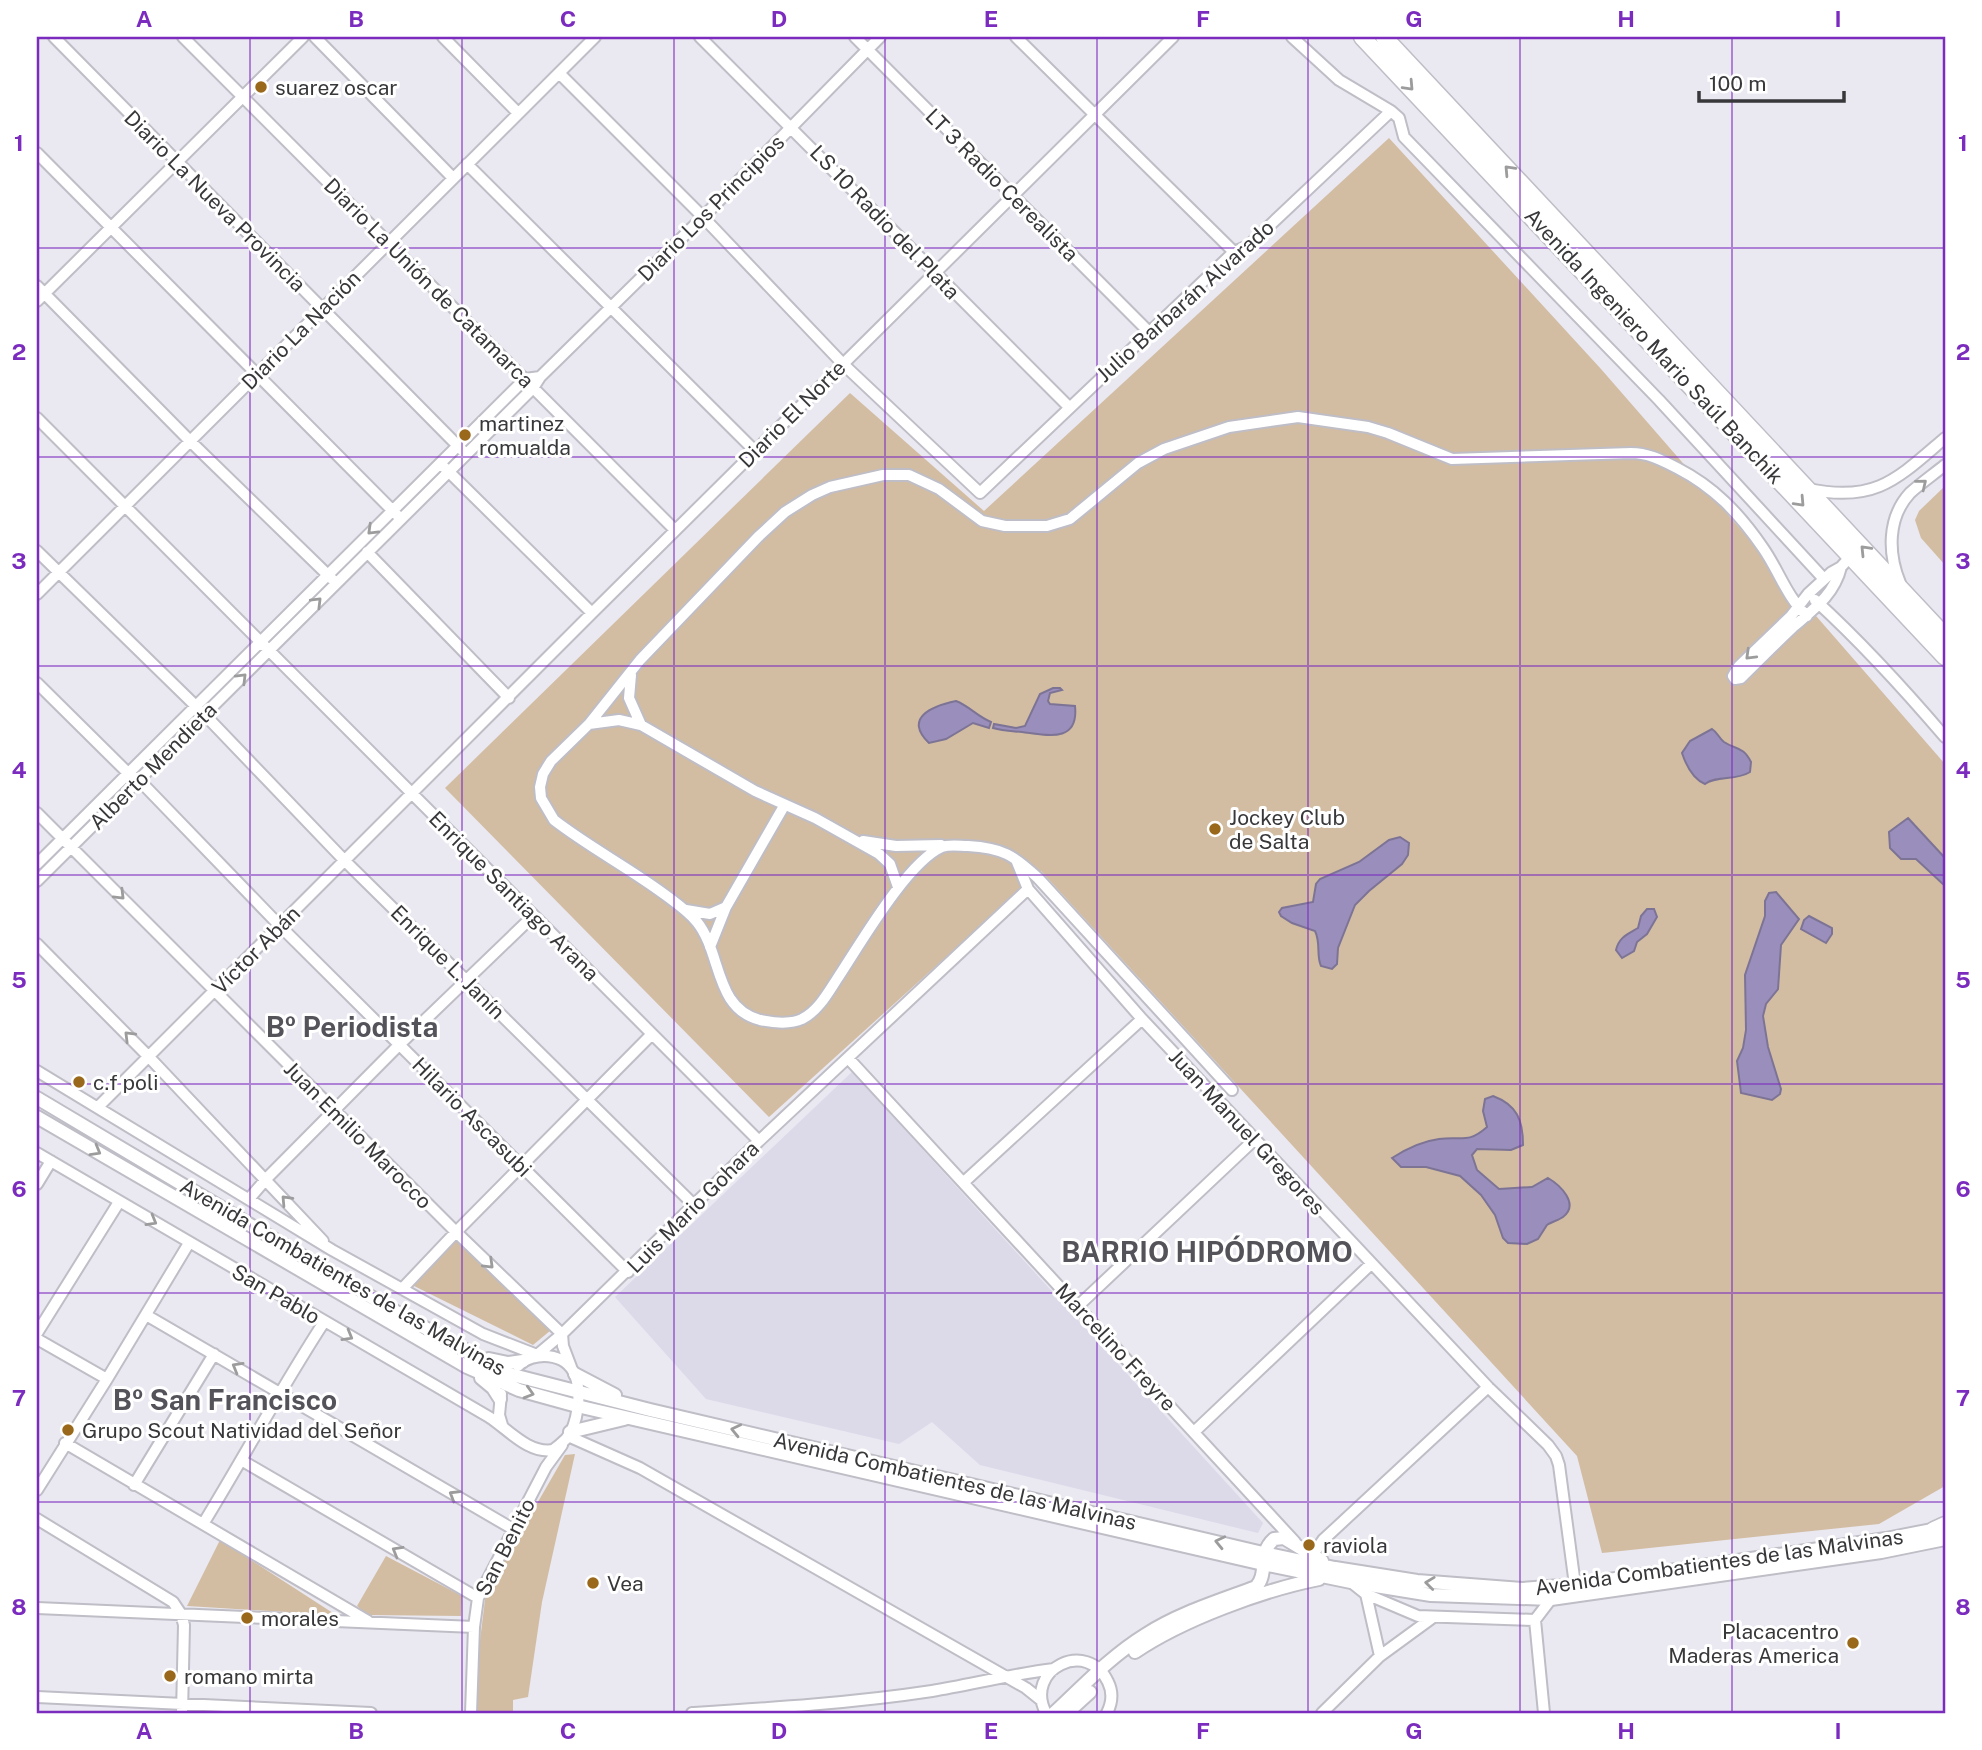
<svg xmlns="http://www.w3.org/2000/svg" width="1982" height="1750" font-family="'Public Sans',sans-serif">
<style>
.built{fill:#dcd9e9}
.green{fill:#d2bda3}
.water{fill:#9a8ebc;stroke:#7d7495;stroke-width:2}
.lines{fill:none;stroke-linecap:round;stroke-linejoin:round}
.minor-casing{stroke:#bfbdc6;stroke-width:14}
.major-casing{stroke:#bfbdc6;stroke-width:16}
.highway-casing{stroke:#bfbdc6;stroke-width:19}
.minor{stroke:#fff;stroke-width:10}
.major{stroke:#fff;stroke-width:12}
.highway{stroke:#fff;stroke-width:16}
.oneway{stroke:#9c9c9d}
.grid{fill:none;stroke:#7b2cbf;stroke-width:2;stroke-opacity:0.55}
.poi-dot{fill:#99681b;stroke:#fff;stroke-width:2.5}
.labels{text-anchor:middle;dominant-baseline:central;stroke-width:6;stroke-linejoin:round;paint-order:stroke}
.poi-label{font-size:21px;fill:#38383b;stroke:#fff;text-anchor:start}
.street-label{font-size:21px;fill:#38383b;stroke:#fff}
.district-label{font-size:28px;font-weight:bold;fill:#54535a;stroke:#fff}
.neatline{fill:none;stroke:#7b2cbf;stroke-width:2.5}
.grid-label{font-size:23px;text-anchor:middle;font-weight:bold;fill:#7b2cbf}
</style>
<rect width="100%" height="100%" fill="#eae8f1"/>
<path class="built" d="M852,1072L1263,1523L1258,1533L980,1465L932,1422L899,1444L706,1399L615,1297Z"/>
<path class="green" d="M1389,138L1601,369L1945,764V1486L1879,1524L1602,1553L1577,1456L1041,871L769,1117L445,788L850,393L984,511Z
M1945,486V565L1921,538L1915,520L1919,511Z
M456,1232L551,1330L533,1345L412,1285Z
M575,1454L542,1602L528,1697L513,1700V1713H471L486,1592L565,1455Z
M220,1540L336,1615L187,1606Z
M386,1556L462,1596L461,1616L367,1615L357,1606Z"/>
<path class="water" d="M1053,688H1060L1062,690L1050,693L1048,701L1050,704L1075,706C1079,744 1046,735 1022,732C1012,731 1003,731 993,728L994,724L1016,728L1025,726L1040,694Z
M956,701C969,706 977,716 991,722L989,728L973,723L946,739L929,743C903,718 932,706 956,701Z
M1712,729C1718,733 1718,737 1724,742C1736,750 1743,746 1751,762L1750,772C1736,781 1717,775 1705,784C1693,779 1686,765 1682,753L1690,741Z
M1908,818L1945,858V886L1916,859H1901L1890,848L1889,832Z
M1400,837L1409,843L1408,855L1402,864L1369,891L1355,905L1338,948L1337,964L1332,969L1321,966C1316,955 1321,943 1315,931L1292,923L1281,916L1279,912L1282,908L1313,902L1316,884L1320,879L1359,862L1389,840Z
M1776,892L1799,919L1781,945L1778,989L1766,1004L1763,1016L1768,1047L1781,1089L1780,1094L1772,1100L1741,1093L1737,1061L1743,1048L1746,1030L1745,975L1765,916V901L1769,893Z
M1647,909H1654L1657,917L1647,934L1637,942L1634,951L1622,958L1616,950C1619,937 1628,934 1638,928L1641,916Z
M1809,916L1832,928V934L1826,943L1801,929L1804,920Z
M1493,1096C1517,1105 1523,1120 1523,1145L1511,1150L1477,1149L1472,1155L1477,1170L1499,1189L1532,1187L1548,1178C1560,1185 1580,1204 1563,1217C1559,1220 1551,1222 1547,1225L1538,1239L1527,1244L1508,1243L1503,1238L1495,1215L1481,1195L1460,1176L1426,1167H1401L1392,1158C1406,1149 1423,1141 1439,1139C1462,1136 1468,1144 1487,1127L1483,1111L1485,1099Z"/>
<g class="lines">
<g class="minor-casing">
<path id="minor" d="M54,37L462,450
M183,37L675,530
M315,37L453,178
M443,37L518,113
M700,37L1069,407
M855,37L1149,332
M1016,37L1234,252
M1292,37L1339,80L1391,111L1399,118L1404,137L1659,400L1824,579
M559,73L703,217L843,364L980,493L1234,252L1248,246L1391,111
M37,153L397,515
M467,164L755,451
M37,286L190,441L332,579
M37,301L303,37
M37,418L759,1141
M445,468L592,613
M1808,489C1876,503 1897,479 1945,438
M37,551L205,715L345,861L695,1206
M367,552L509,698
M1841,567C1834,595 1814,609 1793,627C1775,644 1758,661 1741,678L1735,679L1733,676L1739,666L1791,616L1808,594L1832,572L1841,567L1851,556
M1900,583C1888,554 1887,518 1910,493C1921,483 1934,474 1945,465
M37,594L595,37
M1815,600C1862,643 1904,689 1945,737
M631,675L629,698L641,725
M37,683L128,773L140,781L280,926L628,1272
M589,724L619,720L641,725L755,791L815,818L879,854L890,864L898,887
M37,813L456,1232L562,1334L563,1346L571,1367
M863,841L896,846L941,845
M1017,862L1028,889L1142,1019L1488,1387L1548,1445L1556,1456L1559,1465L1575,1585
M37,864L525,379L540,377
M37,881L533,388L540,377L703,217L880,37
M686,910L710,914L726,907
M37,944L148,1056L323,1241
M710,947L726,907L784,806
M848,1058L1295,1542
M37,1071L332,1250L483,1334L537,1355
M1232,1090L1038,878C1013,855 1003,848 968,846C960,846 949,844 942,847C907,862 859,946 837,979C828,993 818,1011 802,1019C789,1025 774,1023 760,1020C714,1008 722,953 697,922C688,911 676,903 664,894C629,868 589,847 554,820L541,798L540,787L543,774L551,761L589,724L640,660L758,537L785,512L812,495L830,487L883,475H909L939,489L982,521L1005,526H1047L1070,519L1138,463L1164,449L1229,427L1298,417L1368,427L1388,433L1452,459L1631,453C1648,453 1661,460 1677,468C1714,487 1739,513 1763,548C1779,571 1786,596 1807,616
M98,1107L592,613L1173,37
M37,1153L489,1417C508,1429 528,1454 553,1450C557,1447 562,1443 566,1439C578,1425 582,1392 575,1375C566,1352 533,1351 518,1366
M964,1182L1142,1019
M37,1184L51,1161
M249,1199L266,1179L400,1044L533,916
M402,1289L456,1232L651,1035
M1078,1306L1254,1140
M146,1315L513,1529
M37,1333L119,1202
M37,1339L107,1379
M537,1355L562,1334L759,1141L1028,889
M501,1394L499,1415L502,1425
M1194,1432L1371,1264
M568,1436L640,1468L1026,1688L1041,1700
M65,1443L368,1621
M241,1460L478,1598
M134,1485L214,1354
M37,1490L107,1379L189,1243
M37,1519L173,1602L181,1614L184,1625L182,1713
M203,1524C244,1457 281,1388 324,1322
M1312,1556L1323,1540L1488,1387
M1351,1582L1366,1594L1418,1616L1535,1620
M1366,1594L1380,1656
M37,1608L474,1627
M37,1697L371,1713
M471,1713L474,1627L478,1598L546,1467L562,1445
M692,1713C772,1708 853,1703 932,1691C973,1684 1013,1674 1054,1669
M1046,1713C1023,1669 1088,1638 1108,1682C1113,1692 1112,1703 1107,1713
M1322,1713L1380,1656L1432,1618
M1544,1713L1535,1620L1551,1599"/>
</g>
<g class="major-casing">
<path id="major" d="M37,1098L398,1313L509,1374L650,1410L1263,1553L1335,1568L1417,1581L1522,1589L1575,1585L1886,1539L1942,1528
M37,1117L467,1367L519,1390L577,1406L1263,1564L1351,1582L1431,1595L1551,1599L1881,1552L1945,1539
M489,1359L508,1363L523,1361
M575,1374L615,1395
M481,1378L493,1388L500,1399
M570,1432L624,1419
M1135,1652C1182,1620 1263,1590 1319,1579
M1054,1713C1083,1686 1111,1656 1145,1635C1179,1613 1219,1601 1256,1587C1269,1573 1257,1554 1274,1539L1284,1538L1322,1561
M1067,1713L1090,1692"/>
</g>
<g class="highway-casing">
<path id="highway" d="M1362,37L1945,657
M1384,37L1945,636
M1934,1530L1945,1525"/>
</g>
<use href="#minor" class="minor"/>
<use href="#major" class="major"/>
<use href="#highway" class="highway"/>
</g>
<defs><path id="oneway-chevron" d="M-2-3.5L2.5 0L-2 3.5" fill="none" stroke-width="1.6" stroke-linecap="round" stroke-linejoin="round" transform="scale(1.75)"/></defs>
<g class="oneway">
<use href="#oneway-chevron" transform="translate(1409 86) rotate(47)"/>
<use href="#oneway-chevron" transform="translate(1509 170) rotate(-133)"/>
<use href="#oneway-chevron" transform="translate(1922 484) rotate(-39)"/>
<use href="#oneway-chevron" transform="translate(1800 502) rotate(47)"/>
<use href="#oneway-chevron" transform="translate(372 530) rotate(136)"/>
<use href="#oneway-chevron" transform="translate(1865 550) rotate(-134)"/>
<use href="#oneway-chevron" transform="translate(317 602) rotate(-45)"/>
<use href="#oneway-chevron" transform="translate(1750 655) rotate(136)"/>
<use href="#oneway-chevron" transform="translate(242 678) rotate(-45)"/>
<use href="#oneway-chevron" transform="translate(120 895) rotate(45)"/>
<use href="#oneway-chevron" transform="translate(129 1036) rotate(-135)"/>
<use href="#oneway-chevron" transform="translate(96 1151) rotate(30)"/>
<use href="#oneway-chevron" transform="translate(286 1200) rotate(-133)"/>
<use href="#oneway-chevron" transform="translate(152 1221) rotate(30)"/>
<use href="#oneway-chevron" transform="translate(489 1264) rotate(44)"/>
<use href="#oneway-chevron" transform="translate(348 1336) rotate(30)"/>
<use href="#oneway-chevron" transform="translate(237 1367) rotate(-150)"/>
<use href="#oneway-chevron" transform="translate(529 1393) rotate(16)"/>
<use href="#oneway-chevron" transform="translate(736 1430) rotate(-167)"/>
<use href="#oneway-chevron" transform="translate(454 1495) rotate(-149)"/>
<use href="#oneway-chevron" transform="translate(1220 1542) rotate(-167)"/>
<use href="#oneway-chevron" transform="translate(397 1551) rotate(-150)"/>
<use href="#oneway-chevron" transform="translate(1430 1583) rotate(-173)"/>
</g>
<path class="grid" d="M250,37V1713M462,37V1713M674,37V1713M885,37V1713M1097,37V1713M1308,37V1713M1520,37V1713M1732,37V1713M37,248H1945M37,457H1945M37,666H1945M37,875H1945M37,1084H1945M37,1293H1945M37,1502H1945"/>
<g class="poi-dot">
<circle cx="261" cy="87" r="7"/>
<circle cx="465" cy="435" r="7"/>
<circle cx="1215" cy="829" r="7"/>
<circle cx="79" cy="1082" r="7"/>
<circle cx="68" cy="1430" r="7"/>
<circle cx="1309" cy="1545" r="7"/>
<circle cx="593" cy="1583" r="7"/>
<circle cx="247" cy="1618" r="7"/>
<circle cx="1853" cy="1643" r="7"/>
<circle cx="170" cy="1676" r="7"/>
</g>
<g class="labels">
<g class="poi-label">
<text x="275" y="87">suarez oscar</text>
<text x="479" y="423">martinez<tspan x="479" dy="24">romualda</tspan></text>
<text x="1229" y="817">Jockey Club<tspan x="1229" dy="24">de Salta</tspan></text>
<text x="93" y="1082">c.f poli</text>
<text x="82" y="1430">Grupo Scout Natividad del Señor</text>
<text x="1323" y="1545">raviola</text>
<text x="607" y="1583">Vea</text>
<text x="261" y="1618">morales</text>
<text x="1839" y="1631" text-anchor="end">Placacentro<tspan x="1839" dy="24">Maderas America</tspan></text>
<text x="184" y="1676">romano mirta</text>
</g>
<g class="street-label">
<text transform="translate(1002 185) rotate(45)">LT 3 Radio Cerealista</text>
<text transform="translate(215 201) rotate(45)">Diario La Nueva Provincia</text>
<text transform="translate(711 208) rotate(-45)">Diario Los Principios</text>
<text transform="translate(885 222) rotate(46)">LS 10 Radio del Plata</text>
<text transform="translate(429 283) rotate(45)">Diario La Unión de Catamarca</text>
<text transform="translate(1185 301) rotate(-42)">Julio Barbarán Alvarado</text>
<text transform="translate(301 330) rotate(-45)">Diario La Nación</text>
<text transform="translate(1654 346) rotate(47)">Avenida Ingeniero Mario Saúl Banchik</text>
<text transform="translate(792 414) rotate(-45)">Diario El Norte</text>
<text transform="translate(153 766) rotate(-45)">Alberto Mendieta</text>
<text transform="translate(514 896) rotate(45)">Enrique Santiago Arana</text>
<text transform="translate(256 950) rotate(-45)">Víctor Abán</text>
<text transform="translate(448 962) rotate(45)">Enrique L. Janín</text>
<text transform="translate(472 1117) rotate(45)">Hilario Ascasubi</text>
<text transform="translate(1247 1132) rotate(47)">Juan Manuel Gregores</text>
<text transform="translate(358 1135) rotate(45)">Juan Emilio Marocco</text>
<text transform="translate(693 1207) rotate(-45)">Luis Mario Gohara</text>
<text transform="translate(343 1277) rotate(30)">Avenida Combatientes de las Malvinas</text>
<text transform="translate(276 1294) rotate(30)">San Pablo</text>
<text transform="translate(1116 1347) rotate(47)">Marcelino Freyre</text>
<text transform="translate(955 1481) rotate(13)">Avenida Combatientes de las Malvinas</text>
<text transform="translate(505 1547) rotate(-63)">San Benito</text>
<text transform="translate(1719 1562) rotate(-8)">Avenida Combatientes de las Malvinas</text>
</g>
<g class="district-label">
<text x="352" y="1026">Bº Periodista</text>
<text x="1207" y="1251">BARRIO HIPÓDROMO</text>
<text x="225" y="1399">Bº San Francisco</text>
</g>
</g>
<rect width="1982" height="1750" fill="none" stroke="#ffffff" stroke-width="77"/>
<path d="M1699 91v10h145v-10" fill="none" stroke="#38383b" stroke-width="3.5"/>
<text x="1709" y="91" font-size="21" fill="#38383b" stroke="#ffffff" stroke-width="5" paint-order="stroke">100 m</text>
<rect x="38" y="38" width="1906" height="1674" class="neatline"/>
<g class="grid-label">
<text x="144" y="27">A</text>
<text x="356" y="27">B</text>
<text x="568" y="27">C</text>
<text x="779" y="27">D</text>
<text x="991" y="27">E</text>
<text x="1203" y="27">F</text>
<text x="1414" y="27">G</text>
<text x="1626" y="27">H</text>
<text x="1838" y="27">I</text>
<text x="19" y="151">1</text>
<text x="1963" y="151">1</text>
<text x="19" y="360">2</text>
<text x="1963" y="360">2</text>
<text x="19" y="569">3</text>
<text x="1963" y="569">3</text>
<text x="19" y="778">4</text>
<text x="1963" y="778">4</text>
<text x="19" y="988">5</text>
<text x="1963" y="988">5</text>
<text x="19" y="1197">6</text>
<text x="1963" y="1197">6</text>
<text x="19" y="1406">7</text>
<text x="1963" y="1406">7</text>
<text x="19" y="1615">8</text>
<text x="1963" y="1615">8</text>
<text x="144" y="1739">A</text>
<text x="356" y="1739">B</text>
<text x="568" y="1739">C</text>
<text x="779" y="1739">D</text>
<text x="991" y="1739">E</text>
<text x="1203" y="1739">F</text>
<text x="1414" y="1739">G</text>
<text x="1626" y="1739">H</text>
<text x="1838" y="1739">I</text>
</g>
</svg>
